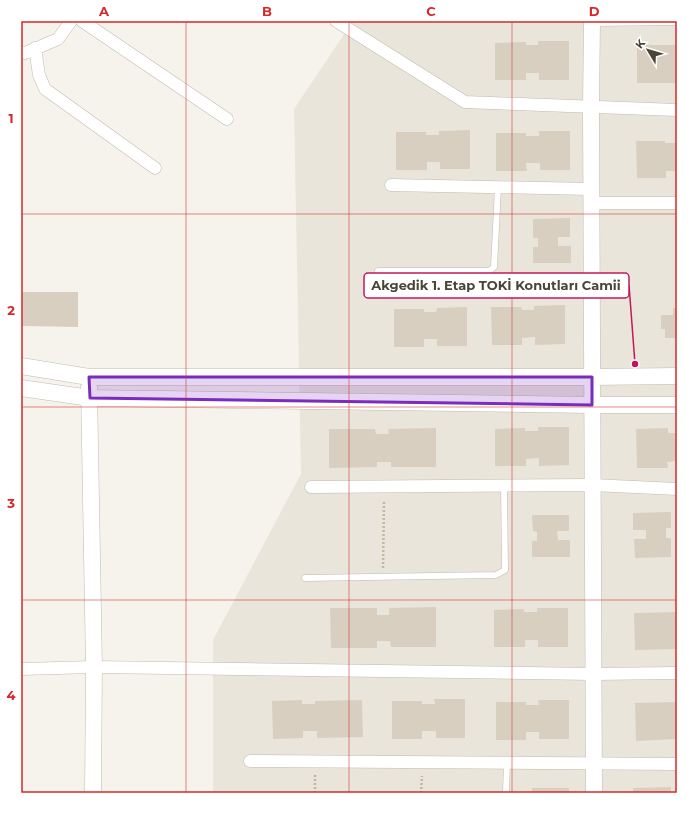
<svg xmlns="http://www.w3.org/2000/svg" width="698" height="814" font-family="Montserrat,sans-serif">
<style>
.residential{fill:#eae5da}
.building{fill:#d8cfc1}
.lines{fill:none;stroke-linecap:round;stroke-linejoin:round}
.service-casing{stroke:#c2bbae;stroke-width:7}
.minor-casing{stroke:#c2bbae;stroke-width:13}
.tertiary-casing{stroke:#c2bbae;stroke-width:17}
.path{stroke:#c4b79f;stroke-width:2.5;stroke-dasharray:2 2;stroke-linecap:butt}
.service{stroke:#fff;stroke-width:6}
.minor{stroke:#fff;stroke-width:12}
.tertiary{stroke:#fff;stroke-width:16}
.marked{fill:#7b2cbf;fill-opacity:0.2;stroke:#7b2cbf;stroke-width:3;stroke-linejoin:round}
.grid{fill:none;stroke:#d62828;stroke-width:1;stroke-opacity:0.55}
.leader{fill:none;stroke:#c2185b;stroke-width:1.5}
.callout-dot{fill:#c2185b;stroke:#fff;stroke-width:1.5}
.callout{fill:#fff;stroke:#c2185b;stroke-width:1.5}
.callout-label{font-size:13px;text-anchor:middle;font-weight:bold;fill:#4b4439}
.neatline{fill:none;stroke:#d62828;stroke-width:1.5}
.grid-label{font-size:13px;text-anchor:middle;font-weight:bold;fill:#d62828}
</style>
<rect width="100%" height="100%" fill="#f6f3ec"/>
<path class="residential" d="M353,21H677V793H213V640L301,474L294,109Z"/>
<path class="building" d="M538,41H569V80H539V73H526V80H495V43L526,42V45H538Z
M637,45H677V83H637Z
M470,130V169H440V162H427V170H396V132H426V135H439V131Z
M539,131H570V170H540V163H526L527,171H496V133H526V136H539Z
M636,141H665V143H677V171H666V178H637Z
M570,218V237H558V246H571V263H533V247H538V238H533V219Z
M22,292H78V327L22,326Z
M565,305V344L535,345V337L522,338V345H492L491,307H521L522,310H534V306Z
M467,307V346H437V339H424V347H394V309H424V312H436L437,308Z
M673,308H677V338H665V329H661V315H673Z
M538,427H569V465L539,466V458L526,459V466H495V429L525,428V431H538Z
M436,428V467H391V462H377V467L329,468V429H375L376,434H389L388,429Z
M668,428V433H677V461L667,462L668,468H637L636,429Z
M671,512V528H666V538H671V557L635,558L634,539H646V530H633V513Z
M532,515H569V531H557L558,540H570V557H532V541H537V532L533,531Z
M436,607V647H391L390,641H377V648H331L330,608H377V615H389V608Z
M537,608H568V647H538V640H525V647H494V610L524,609V612H537Z
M677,612V649L635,650L634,613Z
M434,699H465V738H436V731H422V739H392V701H422V704H435Z
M302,700V704H315V701L362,700L363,737L317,738V731H303V738L273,739L272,701Z
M538,700H569V739H539V732H526V740H496V702H526V705H539Z
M677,702V739L636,741L635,703Z
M671,787V793H633V788Z
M532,788H569V793H532Z"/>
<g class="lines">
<g class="service-casing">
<path id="service" d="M592,23L677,22
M378,271H489L494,267L498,187
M305,578L496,575L505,570L504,486
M506,793L507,762"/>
</g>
<g class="minor-casing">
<path id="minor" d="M82,21L227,119
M336,21L465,102L677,110
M35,48L39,75L45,89L155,168
M21,52L25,53L58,39L71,21
M391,185L591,189
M591,203H677
M311,487L592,485L677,489
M21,669L94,667L593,674L677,673
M250,761L677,764"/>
</g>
<g class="tertiary-casing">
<path id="tertiary" d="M592,21L591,107L594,793
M21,366L89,377H592L677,376
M89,387L94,667L93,793
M21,388L90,398L592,405H677"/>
</g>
<path class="path" d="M383,568L384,501
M315,793V775
M421,793L422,776"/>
<use href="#service" class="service"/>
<use href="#minor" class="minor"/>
<use href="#tertiary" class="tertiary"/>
</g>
<path class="marked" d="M89,377H592V405L90,398Z"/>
<path class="grid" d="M186,21V793M349,21V793M512,21V793M21,214H677M21,407H677M21,600H677"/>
<path class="leader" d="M635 364L629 285"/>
<circle class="callout-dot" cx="635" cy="364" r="4"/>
<rect class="callout" x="364" y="273" width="265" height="25" rx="4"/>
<g class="callout-label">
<text x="496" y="290">Akgedik 1. Etap TOKİ Konutları Camii</text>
</g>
<rect width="698" height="814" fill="none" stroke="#ffffff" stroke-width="44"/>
<g transform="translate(648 50) rotate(308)" stroke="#ffffff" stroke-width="3" paint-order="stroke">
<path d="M0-3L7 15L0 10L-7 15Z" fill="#4b4439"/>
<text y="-6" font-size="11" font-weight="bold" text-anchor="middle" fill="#4b4439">K</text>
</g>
<rect x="22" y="22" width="654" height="770" class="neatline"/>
<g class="grid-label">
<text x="104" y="16">A</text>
<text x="267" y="16">B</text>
<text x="431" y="16">C</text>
<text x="594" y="16">D</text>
<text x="11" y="123">1</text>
<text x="11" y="315">2</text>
<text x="11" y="508">3</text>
<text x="11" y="700">4</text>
</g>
</svg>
